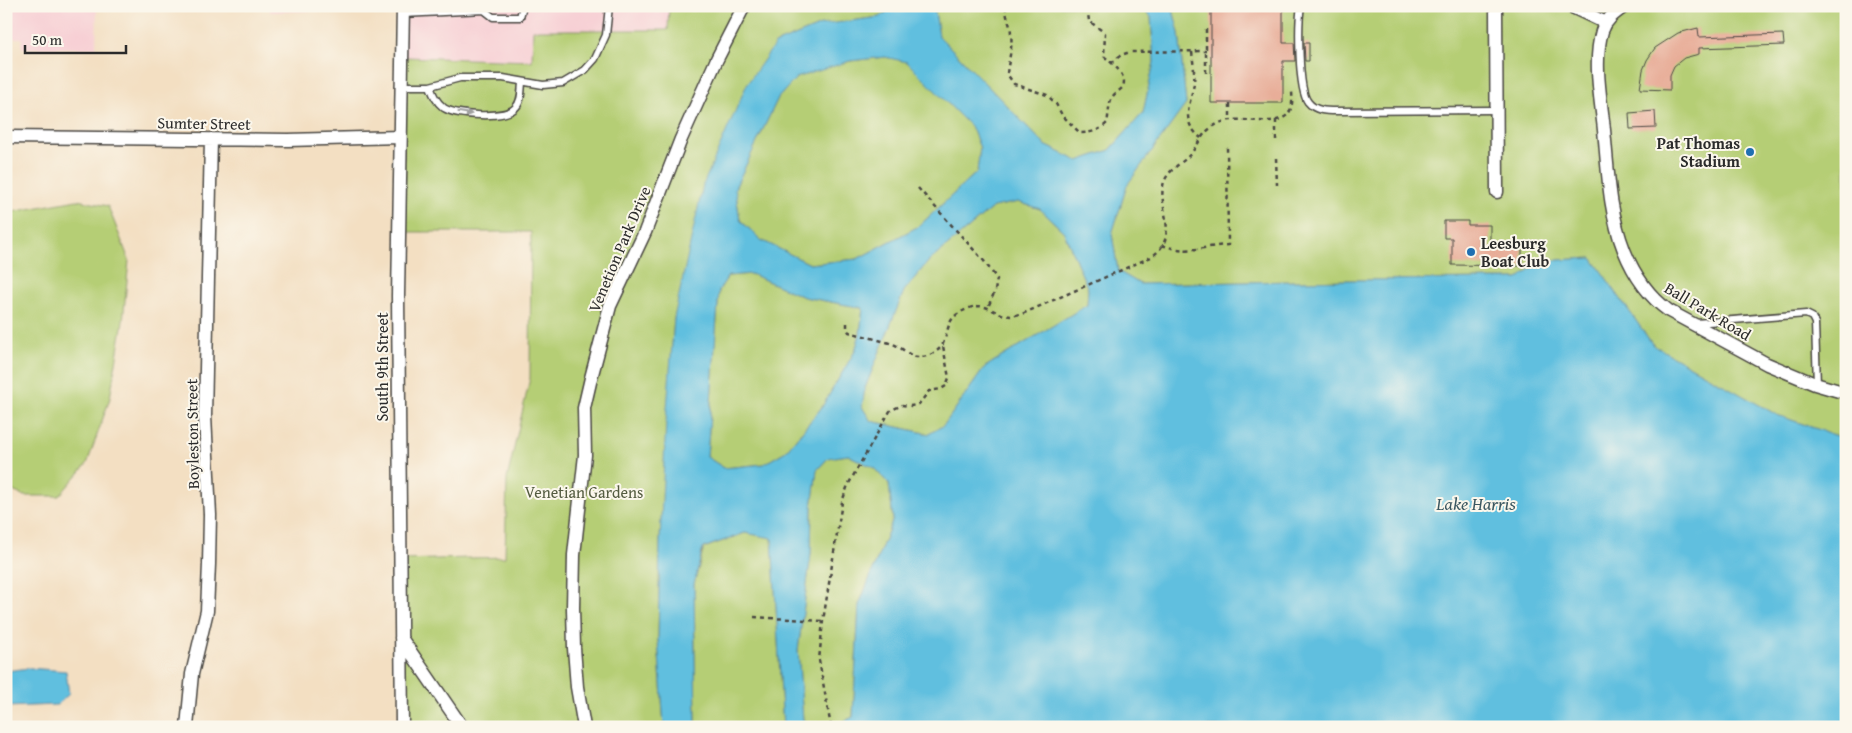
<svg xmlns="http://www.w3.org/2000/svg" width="1852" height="733" font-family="'Gentium Book Plus',serif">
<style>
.built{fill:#f7cfd4}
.green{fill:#b5ce74;stroke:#707c50}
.water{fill:#60bfdf;stroke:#467585;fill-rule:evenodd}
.building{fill:#e5a38c}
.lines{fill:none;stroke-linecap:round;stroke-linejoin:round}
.lane-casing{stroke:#494642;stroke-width:9}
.street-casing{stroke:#494642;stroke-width:15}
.path{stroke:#494642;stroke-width:2.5;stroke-dasharray:4 4;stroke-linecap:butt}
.lane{stroke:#fff;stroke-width:6}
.street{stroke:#fff;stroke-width:12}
.oneway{fill:#a0a0a0}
.poi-dot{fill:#1f6fb2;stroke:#fbf7ec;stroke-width:2}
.labels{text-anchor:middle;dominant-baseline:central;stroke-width:4;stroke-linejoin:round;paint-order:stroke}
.street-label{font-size:16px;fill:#2b2b2b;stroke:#fbf7ec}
.poi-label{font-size:16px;font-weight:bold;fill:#2b2b2b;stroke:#fbf7ec;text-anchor:end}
.park-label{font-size:16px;fill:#545c41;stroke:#fbf7ec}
.water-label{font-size:18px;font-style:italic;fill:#3b5761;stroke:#fbf7ec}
</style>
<rect width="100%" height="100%" fill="#fbf7ec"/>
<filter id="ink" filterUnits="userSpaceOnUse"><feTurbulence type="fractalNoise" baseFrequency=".02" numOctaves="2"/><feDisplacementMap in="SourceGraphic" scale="10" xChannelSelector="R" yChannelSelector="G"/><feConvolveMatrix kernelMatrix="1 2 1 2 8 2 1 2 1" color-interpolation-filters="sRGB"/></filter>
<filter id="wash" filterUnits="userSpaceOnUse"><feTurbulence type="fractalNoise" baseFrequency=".0096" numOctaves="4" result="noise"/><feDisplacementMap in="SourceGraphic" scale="20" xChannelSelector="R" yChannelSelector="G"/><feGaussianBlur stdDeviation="1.12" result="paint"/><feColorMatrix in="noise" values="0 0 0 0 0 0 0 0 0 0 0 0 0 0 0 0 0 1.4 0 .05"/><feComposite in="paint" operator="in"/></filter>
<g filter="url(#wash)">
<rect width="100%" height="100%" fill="#f3dfc2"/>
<path class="built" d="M6,6H97L96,48H22V38H6Z
M270,6H669L668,30H533V61L404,57L402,9L270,12Z"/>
<path class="green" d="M669,6H894L880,17L821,25L775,44L674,318L660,540L658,640L664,727H403L400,560L505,557L507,479L530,378L531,232H403L404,57L532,61L533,30H668Z
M934,6H1141L1151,17L1154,62L1143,113L1110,150L1078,161L1045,145L939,36Z
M1172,6H1846V439L1777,415L1653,345L1592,258L1541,261L1518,279L1353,280L1140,284L1118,271L1112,234L1127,185L1186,104L1179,33Z
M885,57L907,61L972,128L980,148L977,172L919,226L857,259L810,264L761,240L740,220L735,188L778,98L796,77L850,61Z
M77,200L108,206L129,260L123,321L110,398L87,464L59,496H24L6,488V213Z
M1018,202L1040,209L1064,232L1088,289L1087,305L985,367L944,425L929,434L871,421L862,407L865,388L904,291L927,263L993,207Z
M751,274L804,297L863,308L860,334L855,351L822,407L786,451L764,464L724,468L707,457L719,290L728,276Z
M848,455L874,468L889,484L893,519L859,605L853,717C834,726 822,732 803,721L798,650L811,554L812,507L817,470L828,458Z
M745,533L772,537L783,727H696L694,584L704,548Z"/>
<path class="water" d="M894,6H934L939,36L1045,145L1078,161L1110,150L1143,113L1154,62L1151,17L1141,6H1172L1179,33L1186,104L1127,185L1112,234L1118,271L1140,284L1353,280L1518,279L1541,261L1592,258L1653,345L1777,415L1846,439V727H833L853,717L859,605L893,519L889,484L874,468L848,455L828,458L817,470L812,507L811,554L798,650L803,720L813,727H783L772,538L745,533L703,548L694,584L696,727H664L658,640L660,540L666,421L674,318L703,185L747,84L775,44L821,25L880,17ZM885,57L907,62L972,128L980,148L977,172L919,226L857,259L810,264L761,240L740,220L735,188L778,98L796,78L850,61ZM1018,202L1040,209L1064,232L1088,289L1087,305L985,367L944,425L929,434L871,421L862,407L865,388L904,291L927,263L993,207ZM751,274L804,297L863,308L860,334L855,351L822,407L786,451L764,464L724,468L707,457L719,290L728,276Z
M29,668L66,671L69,694L57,705L6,707V671Z"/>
<g id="blocks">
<path class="building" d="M1222,6H1283V43H1294L1295,61H1283V103H1211V8H1222Z
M1698,28L1699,37L1783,34L1784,45L1699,48V54L1684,58L1674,66L1670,75V90L1640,89L1643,70L1647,60L1655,48L1678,33Z
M1304,43H1309V61H1305Z
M1655,111L1656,128L1630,129L1629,113Z
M1444,221H1468V225H1490V248H1522V266L1452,265V238H1444Z"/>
</g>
</g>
<g filter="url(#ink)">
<use href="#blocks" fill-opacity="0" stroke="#494642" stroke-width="1"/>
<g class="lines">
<g class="lane-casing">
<path id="lane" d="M1301,6C1298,23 1298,90 1308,102C1315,111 1326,111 1336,111L1496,110
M484,10L493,17H520L523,6
M403,14L484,10L485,6
M402,86H430L460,78H503L543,85L563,83L585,70L595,59L606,35L609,6
M430,86C433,94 436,102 444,108C457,116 505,119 515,108C522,102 521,91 522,83
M1696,323L1806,314L1812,317L1815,323L1817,385"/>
</g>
<g class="street-casing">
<path id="street" d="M1496,6L1497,192
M1570,6L1606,23
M1625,6C1615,13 1606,19 1602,31C1593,62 1601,99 1604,130C1608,170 1609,212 1624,250C1634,275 1647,295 1669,311L1767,364L1815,384L1846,393
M6,137L288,140L400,137
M401,638L462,727
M187,727L192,674L207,611L209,564L210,515L205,416L211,139
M402,727L398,296L403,6
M584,727L577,687L574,648L573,608L574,555L585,455L584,408L591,378L610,306L645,232L681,139L717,59L744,6"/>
</g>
<path class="path" d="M1006,6C1005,16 1011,24 1011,34C1013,48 1008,61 1007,74L1014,84L1047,95L1056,104L1062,115L1080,133C1091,133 1099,131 1107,123C1109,115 1108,103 1113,96C1115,93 1119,91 1122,88C1130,76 1111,63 1104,56L1105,33L1089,21L1087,6
M1206,29V74
M1192,52C1193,62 1195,73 1194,83C1191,106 1179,120 1201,138
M1111,63L1121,55L1130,52L1206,51
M1230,104V120
M1276,120V142
M1276,158L1277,185
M918,188L984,261L997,279L995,291L988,307
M1162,245C1190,255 1202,246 1228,245L1227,145
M847,323V329L849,332C864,336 879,340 893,344C901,347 906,353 913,356C924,360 941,352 944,341C950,324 948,317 967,309C987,300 993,315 1011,316C1014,316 1018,314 1022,314L1151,257C1182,236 1156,207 1164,182C1170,167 1183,164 1192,152C1197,146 1200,139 1205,133C1212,126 1223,120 1232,120C1248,118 1286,129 1291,108C1293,102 1292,95 1292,89
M754,617L823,621
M831,727L819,660L823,621L842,502L848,485L890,411L902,405L911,406L919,404L929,391L941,389L946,386L949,378L943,346"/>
<use href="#lane" class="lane"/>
<use href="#street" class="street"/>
</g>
<defs><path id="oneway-solid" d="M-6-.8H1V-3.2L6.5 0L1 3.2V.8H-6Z" transform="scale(1.25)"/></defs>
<use class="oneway" href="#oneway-solid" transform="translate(465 113) rotate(9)"/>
</g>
<g class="poi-dot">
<circle cx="1750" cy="152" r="5"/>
<circle cx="1471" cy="252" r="5"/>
</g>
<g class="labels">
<g class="street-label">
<text transform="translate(204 123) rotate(1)">Sumter Street</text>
<text transform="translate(619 249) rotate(-67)">Venetion Park Drive</text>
<text transform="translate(1708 311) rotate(31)">Ball Park Road</text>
<text transform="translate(382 367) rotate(-90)">South 9th Street</text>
<text transform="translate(192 434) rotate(-91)">Boyleston Street</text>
</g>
<g class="poi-label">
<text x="1740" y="143">Pat Thomas<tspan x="1740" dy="18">Stadium</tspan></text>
<text x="1481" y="243" text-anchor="start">Leesburg<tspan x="1481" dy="18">Boat Club</tspan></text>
</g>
<g class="park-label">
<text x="584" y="492">Venetian Gardens</text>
</g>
<g class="water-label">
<text x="1476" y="503">Lake Harris</text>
</g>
</g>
<rect width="1852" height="733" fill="none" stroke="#fbf7ec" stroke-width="25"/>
<path d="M25 45v8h101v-8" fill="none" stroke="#2b2b2b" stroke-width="2.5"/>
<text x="32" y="45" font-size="15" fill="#2b2b2b" stroke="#fbf7ec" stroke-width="4" paint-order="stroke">50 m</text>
</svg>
